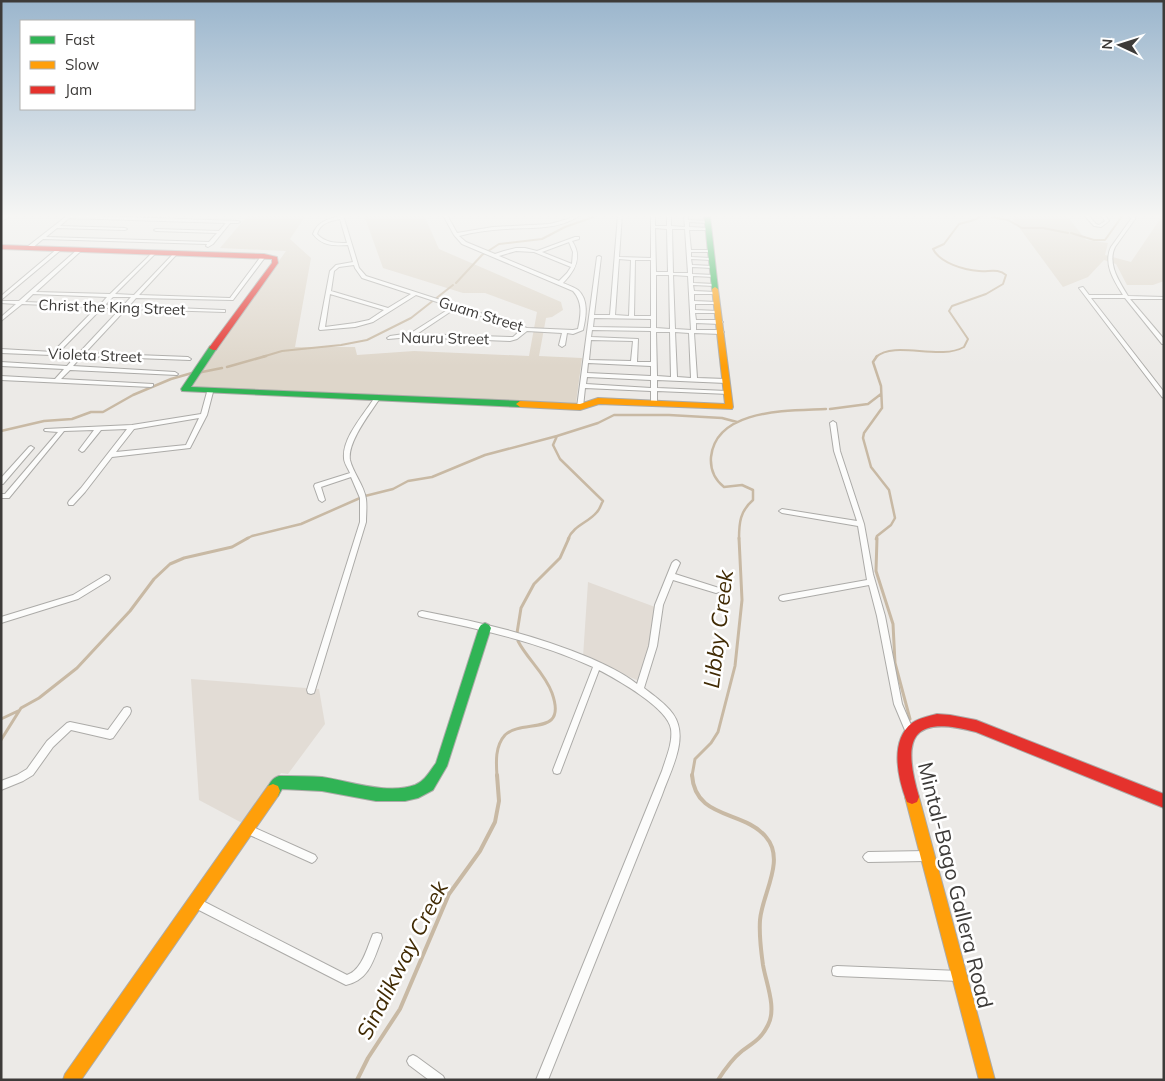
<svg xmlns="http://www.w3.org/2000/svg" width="1165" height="1081" font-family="Mulish,sans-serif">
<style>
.built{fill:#e2dcd5}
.green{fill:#ded6ca}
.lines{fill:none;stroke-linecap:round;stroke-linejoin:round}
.stream-far3{stroke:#c8b9a4;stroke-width:2}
.stream-far2{stroke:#c8b9a4;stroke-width:2.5}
.stream-far1{stroke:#c8b9a4;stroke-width:3}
.stream{stroke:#c8b9a4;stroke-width:4}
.street-casing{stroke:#acaba8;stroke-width:2}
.fast-casing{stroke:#acaba8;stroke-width:2}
.slow-casing{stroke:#acaba8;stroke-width:2}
.jam-casing{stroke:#acaba8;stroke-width:2}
.street{fill:#fcfcfb;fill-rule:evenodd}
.fast{fill:#30b455;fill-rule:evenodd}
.slow{fill:#ff9f0a;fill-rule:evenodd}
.jam{fill:#e5322d;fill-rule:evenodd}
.labels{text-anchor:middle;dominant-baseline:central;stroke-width:5;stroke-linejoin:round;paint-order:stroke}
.far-street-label{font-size:15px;fill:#3d3b39;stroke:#fff}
.near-street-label{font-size:21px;fill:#3d3b39;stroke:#fff}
.near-water-label{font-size:22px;font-style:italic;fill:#412b04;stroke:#fff}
</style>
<rect width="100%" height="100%" fill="#eceae7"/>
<path class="built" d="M588,582L655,607L652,621L655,626L639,681L583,657Z
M191,679L319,689L325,724L288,774L281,773L244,824L199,800Z"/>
<path class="green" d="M248,215H306L290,239L311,258L295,347H355L357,355L414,351L529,356L537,312L485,293H463L383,268L364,215H424L439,249L561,302L563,310L552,317L546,318L539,356L582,358L576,403L188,388L286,251L220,248Z
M1010,215H1066L1086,240L1108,243L1105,255L1131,262L1160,219L1156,215H1164V281L1153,285H1127L1116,264L1104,260L1088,277L1063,287Z"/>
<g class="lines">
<path class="stream-far3" d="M155,217L158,215
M992,217L1008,220L1022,228H1043L1068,233
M1071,233L1094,240H1105L1123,215
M456,283L482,255L499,244L542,239L565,227L599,215
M262,357L282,351L341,345L367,340L411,318L453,285
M876,357C895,340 939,361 964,347L968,339L949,311L952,306L986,294L1003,284L1006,275C998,268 989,272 979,271C964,270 940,263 933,249L944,244L959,224L974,220L983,215H1003"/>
<path class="stream-far2" d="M227,367L266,356
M197,373L222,368
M830,409L868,404L881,394
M1,431L44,421L72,419L91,412H103L133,395L171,379L192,373
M365,496L393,489L408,481L432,477L485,455L557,436
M246,539L252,536L301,524L360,498
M568,539C574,525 588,523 597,512C600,509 601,504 603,501L560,459L553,445L557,436L598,423L614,415H669L722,418L737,422
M739,539C739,523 740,511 753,500V490L742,485L724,487C714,479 710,470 711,457C716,408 789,411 826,409
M876,539L877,536L891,525L895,518L889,490L871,467L863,438L864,433L882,408L881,386L873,362L877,356"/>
<path class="stream-far1" d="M877,538L876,571L893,624L895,663L910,719
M517,633L521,608L534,584L560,558L569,538
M1,719L18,711
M1,740L21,708L39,698L77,668L130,611L154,579L170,564L184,558L232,547L248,538
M497,776C496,762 495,746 505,735C523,718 568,738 552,693C545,673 527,659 518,641
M692,776L695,759L711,743L718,732L735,666L742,600L739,538"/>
<path class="stream" d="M692,775C695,820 744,810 766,837C786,860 762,894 760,920C759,935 761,951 763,965C766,983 777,1008 768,1025C761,1039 754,1042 742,1051C732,1059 725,1069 718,1080
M357,1080L368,1058L400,1009L449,894L480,851L495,822L499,801L497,775"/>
<g class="street-casing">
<path id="street" d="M6,215H11L1,222V219Z
M68,215L238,221L240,222L238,223H230L213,244L208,247L206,246L207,244L43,239L31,249H27V247ZM69,218L226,223L219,231L156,229L154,230L156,231L217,233L209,242L46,237L57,228L125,230L127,229L125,228L60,226Z
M339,215H343L359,268L366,276L527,328L573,330L578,329C581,315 583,302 573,291L462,244L454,235L443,215H447L457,233L493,227L550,224L568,219L575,215H580C558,231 530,227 505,229C489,230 474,232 459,236L466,242L495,254L504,251L516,248H525L537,251L575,237H579V239L572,241C583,257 575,271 563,283C568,285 574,287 578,290C589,300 586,317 583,330L573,334L567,333L565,345L562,347L559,345L562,333L527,331L517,339L510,341L411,337L388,339L387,338L390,336L411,333L452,307L416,295L373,322L355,327L320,330L319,329L330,271L336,265L353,262L348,245C334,246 322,246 313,234C317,222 328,219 339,216ZM340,219L347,243C336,243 325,243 317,234C320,223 330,221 340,219ZM569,242L573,252L572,264L542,252ZM516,251L534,252L571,267L567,273L559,281L499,256ZM354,265L355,268L362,278L411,294L388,308L331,291L334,271L339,267ZM330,294L384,310L369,320L355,323L325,327ZM456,308L522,329L513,337H510L417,334Z
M618,215H622L619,257L651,258V215H655V226H667V215H671V226L685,227L684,215H688V220L708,221L710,222L708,223L689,222V227L709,228L711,229L709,230H689L691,250H711L713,251L711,252H691V257L712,258L714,259L712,260L691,259L692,265L713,266L715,267L713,268L692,267V274L714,275L716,276L714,277L693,276V283L715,284L717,285L715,286L693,285L694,291L716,292L718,293L716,294H694V301L717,302L719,303L717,304H695V310L718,311L720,312L718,313H695L696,320H720L723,322L720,324L696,323V330H721L724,332L721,334L694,333L697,378L726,379L729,381L726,383L657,380V388L727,391L730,393L729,394L657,391V403L654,405L651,403V391L585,388L583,407L580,409L577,407L597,257L599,256L601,257L594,315H610ZM655,228L667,229L668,272H656ZM672,229H685L688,273H673ZM619,259L631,260L629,316L615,315ZM635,260H651V316H634ZM656,275H669L670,329L656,328ZM673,275L688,276L691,330L675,329ZM594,318L651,319V328L593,327ZM592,330L651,331V362H637L638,339L591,337ZM656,332H670L671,377L657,376ZM675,332L689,333L691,378L677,377ZM591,340L633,341L631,361L589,360ZM588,363L651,366V376L587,373ZM587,377L651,380V388L586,384Z
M1084,215H1088L1096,224L1099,225L1105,221L1101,215H1105L1109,221L1101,227L1094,226Z
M1130,215H1134L1135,219L1115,247C1107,264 1119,281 1128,296L1164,297V299H1130L1164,339V344H1162L1125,298H1091L1164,392V398L1162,397L1079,288L1083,287L1089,295H1123C1114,281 1103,264 1111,247L1131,219Z
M58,248L62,249L1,300V296Z
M78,249L82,250L36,292L110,294L154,251L156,252V253L115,294L134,295L175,252H177V254L139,295L230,298L262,255L266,256L233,300L136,298L129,306L223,310H225V312L126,309L85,353L188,357L191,359L190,360L82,356L73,366L175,372L178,374L177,375L70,370L61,379L153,384V386L151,387L1,380V376L55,379L64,369L1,366V362L67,366L76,356L1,353V349L53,352L97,307L22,304L1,321V317L16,304L1,303V301H19ZM33,294L107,297L100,305L25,302ZM113,297H131L123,306L105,305ZM102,308H121L79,353L59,352Z
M210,390L213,392L207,415L190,448L112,457L85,492L73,505H69L68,503L69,501L81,488L127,429L101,430L84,451L82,452L79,450L94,430L64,431L9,498H1V494H5L58,432L45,431L44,430L45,429L132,425L201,414L207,392ZM199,418L186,445L116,452L134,429Z
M377,396L380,398C371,412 347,442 350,460C353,473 364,485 366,499C367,506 366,515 366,522L315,690L314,693L311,694L308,693L307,690L360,522V498L351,477L321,487L325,500L322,502L319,500L314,486L315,484L350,473C348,468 344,463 344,458C342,438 365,413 375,397Z
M833,421L836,423L840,451L864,524L873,574L885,616L902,704L914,732L913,735L910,736L907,735L894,704L877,616L869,585L783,601L780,600L779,598L780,596L783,595L867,580L858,526L782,513L779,511L782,509L857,521L834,451L830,423Z
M31,446L34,448L33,449L3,484H1V478L29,447Z
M676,560L678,561L680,563L675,574L719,588L720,590L719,592L716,593L673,580L663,605L657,646L644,688C654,696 665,703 673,714C690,738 670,771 662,795L548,1080H536L662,771C666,758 673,743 671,729C668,708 618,680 599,670L560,773L557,774L554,773L553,770L593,667C538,642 480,629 422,617L419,616L418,614L419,612L422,611C479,622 536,635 590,658C606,665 623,673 637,684L649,646L655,605L672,563L674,561Z
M106,575L109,576L110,578L109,580L78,599L1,623V617L73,595Z
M127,707L130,708L131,711L130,714L113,738L110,739L71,730L53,747L33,775L23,781L1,790V781L17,775L27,769L47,741L67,723L70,722L108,730L124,708Z
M246,824L315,855L317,858L315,861L312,863L243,832L241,829L243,826Z
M927,851L930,853L932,856L930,859L927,861L868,862L865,860L863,857L865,854L868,852Z
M195,897L347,975C362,970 367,948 373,934L377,933L381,934L382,938C374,958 370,980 346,985L191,906L190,902L191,898Z
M837,966L959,971L963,972L964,976L963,980L959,981L837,976L833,975L832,971L833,967Z
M413,1055L417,1057L443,1076L445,1080H429L409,1065L407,1061L409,1057Z"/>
</g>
<g class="fast-casing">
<path id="fast" d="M704,215H710L718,289L715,291L712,289Z
M210,346H213L217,348L191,387L520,401L524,404L520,407L182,391L181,389Z
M485,623L489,625L491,628L447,766L433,790L418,798L405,801H376L322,791L282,789L278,796L273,798L268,796L266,791C269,784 272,778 279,776C293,776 308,776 322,777C349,781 388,795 415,785C425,781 430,771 436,763L479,628L481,625Z"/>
</g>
<g class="slow-casing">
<path id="slow" d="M715,287L718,289L733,407L732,409L599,404L580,410L520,407L516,404L520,401L580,404L598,398L725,404L712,289Z
M273,784L278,786L280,791L278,796L81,1080H63L65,1074L268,786Z
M912,790L917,792L919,797L995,1080H979L905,797L907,792Z"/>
</g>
<g class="jam-casing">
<path id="jam" d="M1,245L264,254L277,257L278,263L216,350H213L209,348L272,263V259L1,249Z
M937,714L950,715L976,720L1164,794V808L976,732C910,714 902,739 919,797L917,802L912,804L907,802C898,779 889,741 912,723C919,718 929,716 937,714Z"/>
</g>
<use href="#street" class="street"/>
<use href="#fast" class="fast"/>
<use href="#slow" class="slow"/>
<use href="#jam" class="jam"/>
</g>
<linearGradient id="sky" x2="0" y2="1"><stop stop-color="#9bb6cd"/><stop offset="0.59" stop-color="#f6f6f4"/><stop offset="1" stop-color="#f6f6f4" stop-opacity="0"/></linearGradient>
<rect width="1165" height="366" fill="url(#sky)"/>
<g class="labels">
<g class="far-street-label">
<text transform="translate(112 307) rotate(2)">Christ the King Street</text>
<text transform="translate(481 314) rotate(17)">Guam Street</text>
<text transform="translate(445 338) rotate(1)">Nauru Street</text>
<text transform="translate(95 355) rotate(2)">Violeta Street</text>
</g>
<g class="near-street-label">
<text transform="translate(956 885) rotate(76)">Mintal-Bago Gallera Road</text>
</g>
<g class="near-water-label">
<text transform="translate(718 629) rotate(-83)">Libby Creek</text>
<text transform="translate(402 960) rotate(-63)">Sinalikway Creek</text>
</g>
</g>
<rect width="1165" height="1081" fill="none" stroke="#3d3b39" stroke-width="5"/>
<rect x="20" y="20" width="175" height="90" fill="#ffffff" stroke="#b1b1b0"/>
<rect x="30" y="36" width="25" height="8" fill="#30b455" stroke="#b1b1b0"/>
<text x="65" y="45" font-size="15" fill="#3d3b39">Fast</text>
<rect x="30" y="61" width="25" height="8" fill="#ff9f0a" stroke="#b1b1b0"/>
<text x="65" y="70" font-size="15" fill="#3d3b39">Slow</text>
<rect x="30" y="86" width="25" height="8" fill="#e5322d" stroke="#b1b1b0"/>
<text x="65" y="95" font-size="15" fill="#3d3b39">Jam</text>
<g transform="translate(1120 45) rotate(274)" stroke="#ffffff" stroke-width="4" paint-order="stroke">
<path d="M0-4L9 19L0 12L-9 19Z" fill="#3d3b39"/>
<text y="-8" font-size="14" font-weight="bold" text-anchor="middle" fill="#3d3b39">N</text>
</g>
</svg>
